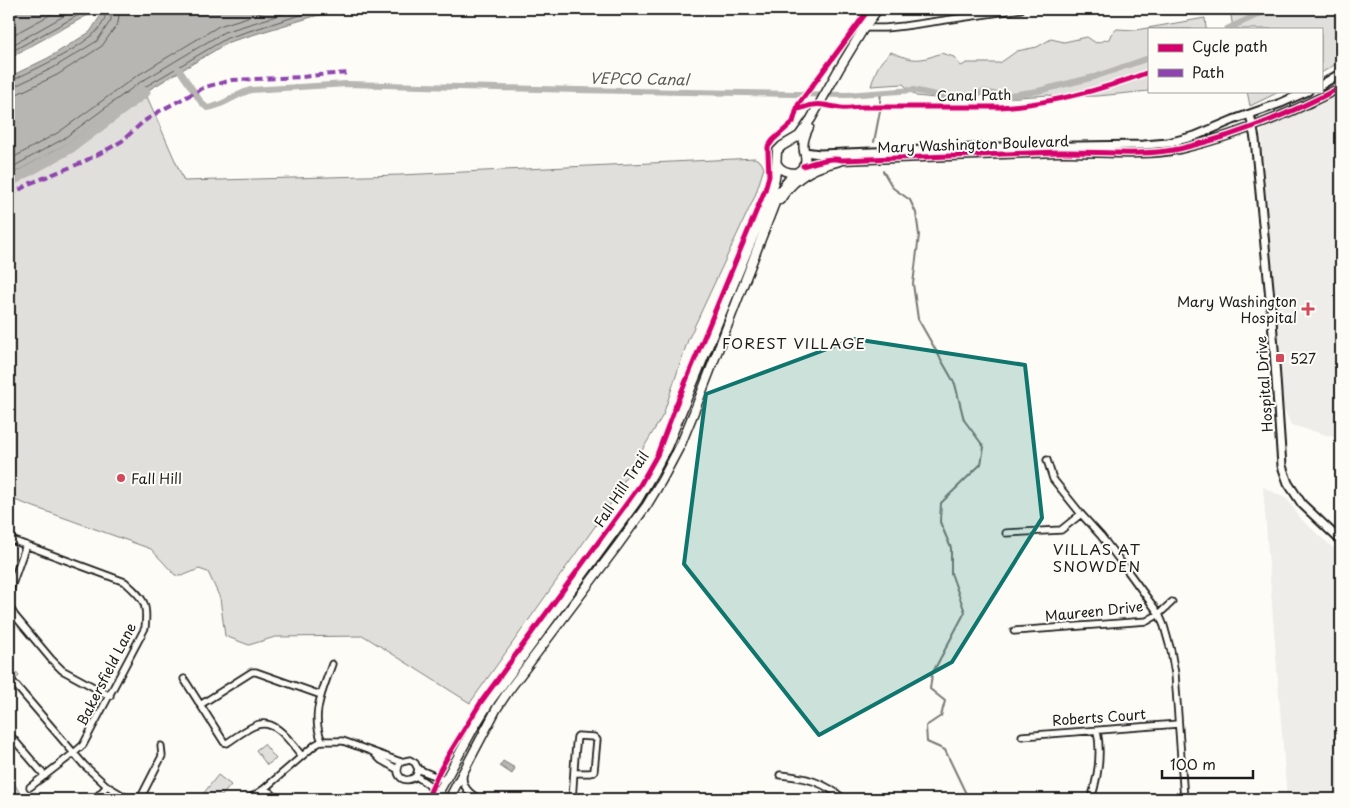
<svg xmlns="http://www.w3.org/2000/svg" width="1350" height="808" font-family="'Playpen Sans',sans-serif">
<style>
.built{fill:#eeede9}
.green{fill:#e0dfdb;stroke:#7e7e7c}
.water{fill:#b7b6b2;stroke:#797876}
.lines{fill:none;stroke-linecap:round;stroke-linejoin:round}
.shore{stroke:#5a5a58;stroke-width:1}
.stream{stroke:#797876;stroke-width:2}
.canal{stroke:#b7b6b2;stroke-width:6}
.river{stroke:#b7b6b2;stroke-width:11}
.minor-casing{stroke:#1c1c1c;stroke-width:9}
.tertiary-casing{stroke:#1c1c1c;stroke-width:11}
.secondary-casing{stroke:#1c1c1c;stroke-width:11}
.minor{stroke:#fdfcf7;stroke-width:5.5}
.tertiary{stroke:#fdfcf7;stroke-width:7}
.secondary{stroke:#fdfcf7;stroke-width:8}
.quiet{stroke:#8e44ad;stroke-width:4;stroke-dasharray:8 4;stroke-linecap:butt}
.cycleway-casing{stroke:#fdfcf7;stroke-width:8}
.cycleway{stroke:#d6006c;stroke-width:5}
.marked{fill:#0f766e;fill-opacity:0.2;stroke:#0f766e;stroke-width:4;stroke-linejoin:round}
.poi-dot{fill:#d1495b;stroke:#fdfcf7;stroke-width:2}
.labels{text-anchor:middle;dominant-baseline:central;stroke-width:4;stroke-linejoin:round;paint-order:stroke}
.street-label{font-size:14px;fill:#1c1c1c;stroke:#fdfcf7}
.poi-label{font-size:14px;fill:#1c1c1c;stroke:#fdfcf7;text-anchor:start}
.water-label{font-size:15px;font-style:italic;fill:#5a5a58;stroke:#fdfcf7}
.neighbourhood-label{font-size:15px;letter-spacing:1px;fill:#1c1c1c;stroke:#fdfcf7}
</style>
<rect width="100%" height="100%" fill="#fdfcf7"/>
<filter id="ink" filterUnits="userSpaceOnUse"><feTurbulence type="fractalNoise" baseFrequency=".02" numOctaves="2"/><feDisplacementMap in="SourceGraphic" scale="10" xChannelSelector="R" yChannelSelector="G"/><feConvolveMatrix kernelMatrix="1 2 1 2 8 2 1 2 1" color-interpolation-filters="sRGB"/></filter>
<g filter="url(#ink)">
<path class="built" d="M1341,90V439L1291,425L1284,409L1280,389L1261,133L1263,129L1269,124Z
M1263,487L1287,499L1302,520L1341,555V799H1287Z"/>
<path class="green" d="M1230,9H1341V61L1321,73V29H1233Z
M1205,18L1206,29H1149V91L1098,96L1055,97L1049,95L1005,98L983,95L954,100L916,96L903,84L871,86C876,70 878,63 891,52C912,61 919,62 941,53L954,57L961,66L967,63H1000L1017,51L1037,47L1051,39L1064,42L1087,37L1096,43L1109,39L1111,34L1117,29L1136,30Z
M1247,91H1281L1250,106Z
M145,92L184,181L401,175L755,158L761,162L764,168L755,196L688,340L663,415L608,508L470,703L364,636L275,637L249,645L225,636L220,598L208,572L199,569L182,576L175,575L151,549L9,498V182L70,148Z
M9,664L19,676L9,685Z
M264,744L276,759L267,765L256,750Z
M9,773V774L23,799H9Z
M218,775L231,785L219,799H199Z"/>
<path class="water" d="M9,9H355L315,16L229,42L145,92L70,148L9,182V77L48,58L90,32L101,15L96,14L86,16L18,53L9,61Z
M503,761L515,768L512,774L500,766Z"/>
<g class="lines">
<path class="shore" d="M9,37L61,9
M9,47L76,9
M9,55L16,49L84,12C91,10 99,7 105,14C107,39 32,70 13,80L9,81
M9,87L15,86L53,68L97,41L111,20V15L109,9
M9,95L17,94L57,75L102,46L118,23L119,15L117,9
M9,160L59,132L135,77L219,26L273,9
M9,169L63,139L139,83L224,32L299,9
M9,176L67,144L143,88L227,38L313,11L325,9"/>
<path class="stream" d="M880,102L881,92
M874,142L880,111
M883,171L893,188L910,200L916,213L919,235L913,284L918,319L955,384L964,420L984,447L981,464L941,503L940,522L951,548V573L965,612L932,674L930,689L945,701L941,716L926,726L927,742L945,750L968,798L967,799"/>
<path class="canal" d="M1227,29L1270,9
M176,65L201,102L207,108C224,106 235,94 251,90L347,84L577,90L847,95L913,90L945,97L965,96L985,92L1003,96L1038,91L1094,77L1149,58"/>
<path class="river" d="M9,182L70,148L145,92"/>
<g class="minor-casing">
<path id="minor" d="M864,28H885L904,26L1021,9
M1047,460L1053,479L1081,514L1101,536L1124,566L1159,614L1164,626L1171,651L1175,674L1184,799
M1006,533L1061,530L1081,514
M9,539L125,582C144,599 148,603 145,628L83,745L74,753L30,787
M26,545L9,593V606L15,616L51,659L62,670L110,696
M1014,631L1147,621L1159,614L1172,602
M184,679L224,742L227,743C236,737 245,730 254,726C275,716 291,743 302,756
M13,682L84,765L107,786L129,799
M200,705L252,672H256L321,695
M9,734L45,776
M1022,736L1178,724
M322,741C310,715 323,690 332,664
M374,753L381,760L397,769
M418,769L416,776C404,786 392,774 401,762L410,760L415,763L418,769L446,781
M463,775C462,787 469,793 479,799
M780,775C805,777 824,782 844,799
M416,776L429,785L436,798
M264,789L315,745L322,741H343L401,762
M452,795L460,799
M95,799L107,786
M140,799L162,756L161,746
M249,799L264,789L271,793L276,799
M572,799C574,778 574,758 577,737L578,736L594,737L597,740L594,771L590,773H574
M1091,799C1098,777 1102,754 1097,731"/>
</g>
<g class="tertiary-casing">
<path id="tertiary" d="M1321,85L1341,73
M1250,114L1255,139L1272,320L1282,466L1288,483L1302,504L1341,541
M804,152L820,154L1002,147L1144,145L1168,143L1195,136L1233,120L1281,103L1308,91
M803,166C816,162 829,157 842,160C914,158 986,154 1058,152C1098,151 1140,157 1179,149C1236,136 1290,114 1341,87"/>
</g>
<g class="secondary-casing">
<path id="secondary" d="M777,164C781,171 787,173 795,173
M780,200C790,184 805,172 823,166C830,163 836,163 842,160
M435,799L473,729L491,700L637,501L656,468L667,447L773,188L776,172L777,151L782,146L799,136L811,119L839,69L864,28L878,9
M449,799L497,708L509,690L618,545L647,505L662,480L681,444L696,407L778,195C782,188 786,182 792,176C796,172 801,171 804,166C807,160 805,156 804,150C802,143 806,133 809,127"/>
</g>
<use href="#minor" class="minor"/>
<use href="#tertiary" class="tertiary"/>
<use href="#secondary" class="secondary"/>
<path class="quiet" d="M9,196L31,183L81,163L110,148L122,141L143,122L158,112L205,87L232,80L302,77L319,75L349,73"/>
<g class="cycleway-casing">
<path id="cycleway" d="M797,109C803,109 807,105 813,105C823,103 831,107 841,108C848,109 855,107 862,107H1000C1051,104 1101,90 1149,72
M803,166C816,162 829,157 842,160C914,158 986,154 1058,152C1098,151 1140,157 1179,149C1236,136 1290,114 1341,87
M427,799L439,772L449,754L481,702L627,503L640,485L657,455L676,405L765,190L769,176L768,153V147L773,140L793,122L798,105L869,9"/>
</g>
<use href="#cycleway" class="cycleway"/>
</g>
</g>
<path class="marked" d="M854,339L1025,365L1042,518L952,662L819,735L684,564L706,394Z"/>
<g class="poi-dot">
<path d="M1305.5 301.5h5v5h5v5h-5v5h-5v-5h-5v-5h5z"/>
<rect x="1275" y="353" width="10" height="10" rx="2.5"/>
<circle cx="121" cy="478" r="5"/>
</g>
<g class="labels">
<g class="street-label">
<text transform="translate(974 95) rotate(-1)">Canal Path</text>
<text transform="translate(973 144) rotate(-2)">Mary Washington Boulevard</text>
<text transform="translate(1264 384) rotate(-94)">Hospital Drive</text>
<text transform="translate(621 489) rotate(-57)">Fall Hill Trail</text>
<text transform="translate(1094 611) rotate(-6)">Maureen Drive</text>
<text transform="translate(106 674) rotate(-63)">Bakersfield Lane</text>
<text transform="translate(1099 717) rotate(-4)">Roberts Court</text>
</g>
<g class="poi-label">
<text x="1297" y="301" text-anchor="end">Mary Washington<tspan x="1297" dy="16">Hospital</tspan></text>
<text x="1290" y="358">527</text>
<text x="131" y="478">Fall Hill</text>
</g>
<g class="water-label">
<text transform="translate(639 78) rotate(1)">VEPCO Canal</text>
</g>
<g class="neighbourhood-label">
<text x="794" y="342">FOREST VILLAGE</text>
<text x="1097" y="548">VILLAS AT<tspan x="1097" dy="17">SNOWDEN</tspan></text>
</g>
</g>
<rect width="1350" height="808" fill="none" stroke="#fdfcf7" stroke-width="30"/>
<rect x="15" y="15" width="1320" height="778" fill="none" stroke="#1c1c1c" stroke-width="2" filter="url(#ink)"/>
<rect x="1148" y="28" width="175" height="65" fill="#fdfcf7" stroke="#a3a29f"/>
<rect x="1158" y="44" width="25" height="8" fill="#d6006c" stroke="#a3a29f"/>
<text x="1192" y="52" font-size="15" fill="#1c1c1c">Cycle path</text>
<rect x="1158" y="69" width="25" height="8" fill="#8e44ad" stroke="#a3a29f"/>
<text x="1192" y="78" font-size="15" fill="#1c1c1c">Path</text>
<path d="M1162 770v8h91v-8" fill="none" stroke="#1c1c1c" stroke-width="2.5"/>
<text x="1170" y="770" font-size="15" fill="#1c1c1c" stroke="#fdfcf7" stroke-width="4" paint-order="stroke">100 m</text>
</svg>
